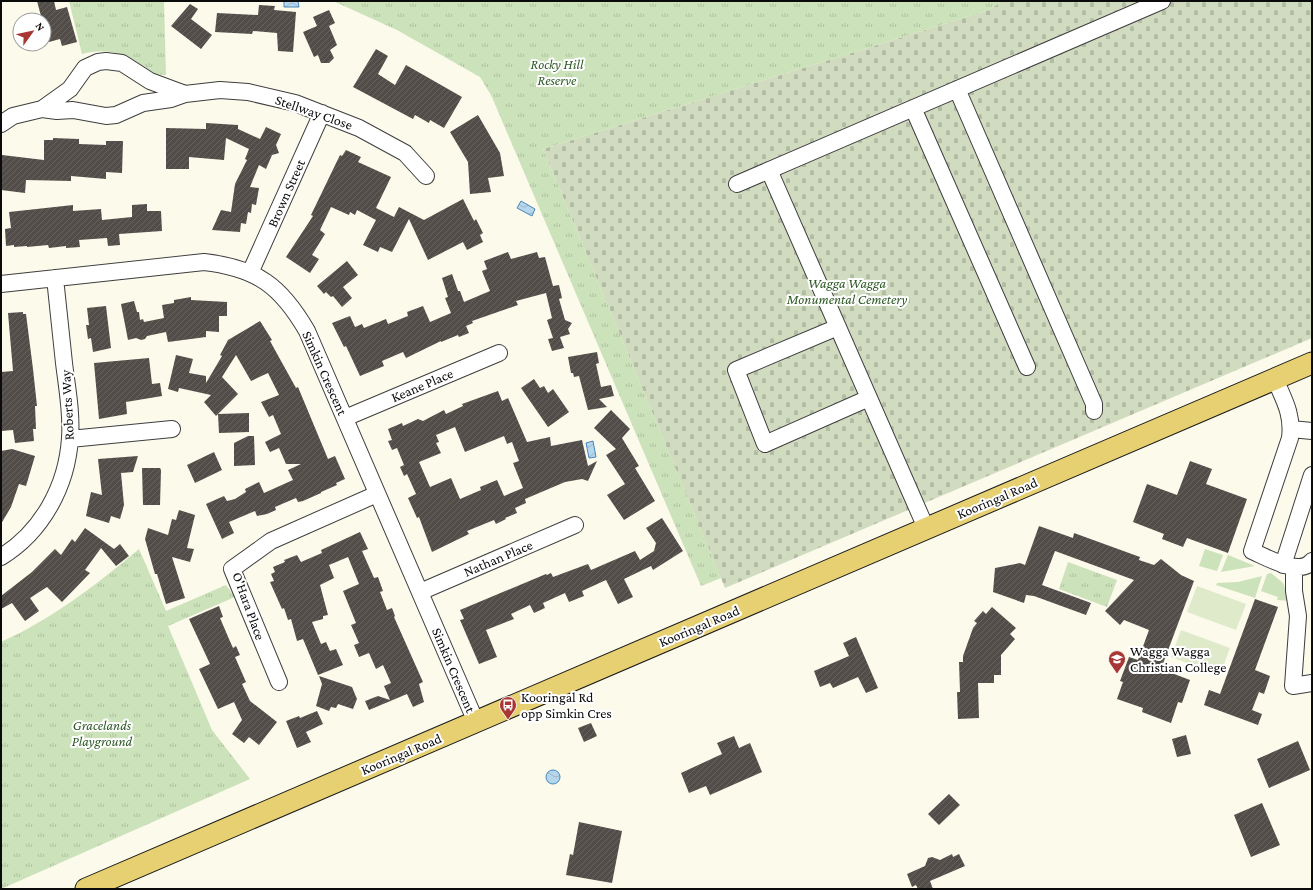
<svg xmlns="http://www.w3.org/2000/svg" width="1313" height="890" font-family="'Crimson Pro',serif">
<style>
.grass{fill:#cce2ba}
.cemetery{fill:url(#cemetery-stones)}
.park{fill:url(#park-tufts)}
.pitch{fill:#deeaca}
.water{fill:url(#water-waves);stroke:#4787bb}
.building{fill:url(#building-hatch);fill-rule:evenodd}
.lines{fill:none;stroke-linecap:round;stroke-linejoin:round}
.minor-casing{stroke:#3e3e3e;stroke-width:18}
.major-casing{stroke:#1c1c1c;stroke-width:23}
.minor{stroke:#fff;stroke-width:16}
.major{stroke:#e7d071;stroke-width:21}
.labels{text-anchor:middle;dominant-baseline:central;stroke-width:4;stroke-linejoin:round;paint-order:stroke}
.park-label{font-size:14px;font-style:italic;fill:#2d5924;stroke:#fff}
.street-label{font-size:14px;fill:#0b0b0b;stroke:#fff}
.poi-label{font-size:14px;fill:#0b0b0b;stroke:#fff;text-anchor:start}
</style>
<defs>
<pattern id="cemetery-stones" width="16" height="16" patternUnits="userSpaceOnUse"><rect width="16" height="16" fill="#d1dbc0"/><path d="M2 7V4a2 2 0 0 1 4 0v3zM10 15v-3a2 2 0 0 1 4 0v3z" fill="#b2bba4"/></pattern>
<pattern id="park-tufts" width="24" height="20" patternUnits="userSpaceOnUse"><rect width="24" height="20" fill="#cce2ba"/><path d="M3 7l-1-3M5 7V3M7 7l1-3M15 17l-1-3M17 17v-4M19 17l1-3" fill="none" stroke="#aec19f"/></pattern>
<pattern id="water-waves" width="16" height="10" patternUnits="userSpaceOnUse"><rect width="16" height="10" fill="#b6d6ed"/><path d="M0 5q4-4 8 0t8 0" fill="none" stroke="#9bb6ca"/></pattern>
<pattern id="building-hatch" width="6" height="6" patternUnits="userSpaceOnUse"><rect width="6" height="6" fill="#524d49"/><path d="M-1 1l2-2M0 6l6-6M5 7l2-2" fill="none" stroke="#66625f"/></pattern>
</defs>
<rect width="100%" height="100%" fill="#fcfaeb"/>
<path class="grass" d="M1205,549L1223,555L1217,571L1199,566Z
M1228,555L1255,566L1221,572Z
M1271,573L1283,583L1290,601L1277,600L1278,597L1261,591L1267,574Z
M1262,576L1255,598L1216,585L1217,583L1238,582Z"/>
<path class="cemetery" d="M1002,1H1312V338L725,588L543,149L989,10Z"/>
<path class="park" d="M69,1H164L166,75C154,75 150,71 141,65C122,52 104,48 82,54Z
M333,1H1002L989,10L543,149L721,578L701,586L491,95L480,77L397,30Z
M139,549L166,611L226,585L235,597L168,626L212,730L250,779L1,889V642C52,619 96,585 139,549Z
M1068,562L1117,580L1107,607L1059,589Z"/>
<path class="pitch" d="M1197,586L1246,604L1236,630L1187,612Z
M1181,630L1230,648L1220,675L1171,657Z"/>
<path class="water" d="M284,1H298L299,7H284Z
M521,201L535,209L532,216L517,208Z
M593,441L596,457L589,458L586,443Z
M546 777a7 7 0 1 1 14 0a7 7 0 1 1-14 0Z"/>
<path class="building" d="M37,1H54L56,10L67,7L77,42L62,46L60,39L49,42L44,20H42Z
M190,4L198,9L191,19L212,35L201,49L171,26Z
M259,5L275,6L274,10L296,12L293,52L278,51L277,33L253,31L252,34L215,32L217,13L258,15Z
M329,10L335,23L329,26L337,45L330,50L334,58L329,63H321L318,55L314,57L303,32L317,26L313,17Z
M376,49L388,56L378,74L395,85L406,65L462,97L444,128L430,120L429,123L415,115L413,119L353,87Z
M478,115L500,153L504,176L488,178L491,192L470,194L468,162L450,132Z
M206,123L238,125V129L260,139L266,127L281,134L276,145L279,153L272,155L266,169L259,165L250,187L259,188L256,205L252,204L251,213L248,212L246,224L241,223L240,232L212,230L221,210L231,212L235,184L247,160L245,159L249,149L226,138L224,160L189,157V169H166V128L206,129Z
M53,138L79,139V144L106,145V141H123L122,173L106,172V179L71,176V181L26,180L25,193L1,190L2,155L44,160V140H53Z
M346,150L361,157L358,162L391,177L376,208L394,217L399,207L424,220L463,199L474,221L476,219L483,233L480,235L483,242L467,250L463,242L428,260L409,219L392,252L380,247L378,252L363,245L376,220L357,210L355,215L350,212L349,215L331,207L320,230L325,234L312,255L319,259L310,273L286,257L313,216L311,215L340,155L342,156Z
M147,204V211H161L162,231L119,234L120,245L108,246L107,238L79,240L80,247L66,248V246L49,248L48,245L27,247V246L14,247V245L6,246L5,229L11,228L9,212L73,205V211L101,209L102,220L132,217V205Z
M508,252L511,259L537,252L539,258L545,257L553,286L559,285L562,298L559,299L565,320L572,323L568,329L570,334L560,337L564,348L552,351L548,339L553,338L547,320L552,318L546,293L516,301L518,305L472,321L473,323L466,326L469,333L459,337L458,335L441,342V341L406,358L403,352L382,361L384,366L360,376L346,346L344,347L332,323L350,316L355,327L362,324L364,328L386,319L388,324L408,316L407,312L423,306L430,322L451,313L445,298L448,297L442,278L452,274L458,291H460L464,302L490,291L482,271L487,269L484,261Z
M347,261L358,275L343,287L352,298L342,307L333,296L331,297L326,292L324,294L317,286Z
M191,297V300L227,302V316H219V332L206,331V337L168,342L166,332L147,336L145,339L141,340L136,338L128,340L121,304L134,301L137,312H139L140,320L143,319L144,322L164,318L162,305L174,303V300Z
M106,306L111,348L93,352L91,338L88,339L86,325H89L87,308Z
M23,312V314H26L33,369L37,406H35L36,429H33L34,441L15,443L13,430L1,431V372L13,371L8,313Z
M260,321L272,340L270,341L296,388L298,387L328,459L335,456L345,479L336,483L337,485L321,492V493L303,501L298,502L296,498L275,507L276,510L267,514L257,516L255,511L229,522L234,533L222,539L206,504L224,496L227,501L235,499L246,492L245,489L259,482L264,493L293,480L288,470L301,464H286L279,448L270,452L265,442L281,434L273,415L269,417L261,402L279,395L268,373L251,381L236,355L222,377L238,394L218,414L249,413V432L219,433L218,414L216,416L204,402L211,395L179,388L178,392L168,389L176,355L193,359L189,373L206,376V383L222,356L220,355L228,340Z
M597,352L599,363L596,364L601,387L611,385L614,396L599,399L607,407L588,410L579,376L574,377L573,373H571L568,357Z
M149,358L152,384L160,383L162,396L126,402L127,414L99,419L94,363Z
M534,379L540,388L544,386L548,393L553,389L569,412L548,427L521,388Z
M498,391L502,401L508,398L527,442L550,437L551,446L582,440L588,466L597,461L588,481L582,479L565,482L525,499L526,503L515,508L517,513L505,518L506,519L496,524L494,520L467,531L469,534L432,552L419,517L417,518L408,498L416,494L407,474L404,476L400,467L404,465L397,448L392,450L388,441L392,440L388,429L402,423L403,426L418,419L423,421L444,410L446,414L463,406L462,404ZM455,427L465,452L504,436L507,444L512,442L519,461L513,463L523,488L504,496L497,480L480,487L481,490L460,499L451,478L430,487L419,462L441,453L436,443L439,442L436,435Z
M611,410L630,429L622,438L639,466L635,468L655,501L624,520L607,495L625,484L606,455L616,449L594,428Z
M248,436H254L255,465L234,466V443Z
M12,449L35,456L26,486L19,484L11,507L1,524V451Z
M214,452L222,470L195,483L187,465Z
M138,456L133,472L121,473L124,505L120,519L111,516L109,523L86,516L91,492L102,495L98,459Z
M1190,461L1212,469L1206,484L1247,499L1228,553L1187,538L1183,547L1162,539L1164,534L1133,522L1147,484L1177,495Z
M142,468H160L161,470L160,505H143Z
M179,510L195,515L187,548L194,549L190,562L172,557L185,598L166,604L157,574H155L145,539L148,528L168,535L172,519L176,520Z
M662,518L683,551L653,570L651,566L624,579L633,597L618,604L606,580L582,591L584,596L569,602L565,593L543,603L545,608L534,613L530,605L511,614L514,619L486,630L497,657L479,664L460,620L464,619L460,610L546,574L547,575L551,573L553,577L588,564L591,570L635,551L640,560L654,551L656,543L646,528Z
M1039,526L1073,538L1074,533L1140,557L1139,560L1154,565L1161,559L1181,575L1194,581L1161,669L1190,680L1182,703L1178,702L1171,723L1142,712L1143,708L1117,699L1123,682L1120,681L1129,657L1138,660L1149,630L1124,620L1120,625L1105,611L1134,580L1055,551L1042,585L1091,603L1086,615L1034,596L1026,595L1024,603L993,592L995,568L1020,563L1025,565Z
M85,528L114,549L120,544L129,556L116,566L101,548L85,570L90,573L62,602L47,587L30,598L39,611L25,621L12,603L1,609V596L32,572L55,549L61,555L72,539L75,542Z
M360,532L368,549L362,551L374,578L378,577L383,591L380,592L387,610L392,608L395,616L394,617L423,682L419,684L424,702L413,707L407,694L369,710L365,701L378,696L390,700L384,686L391,683L383,665L376,669L369,653L359,657L354,645L359,643L351,625L356,623L343,591L359,584L348,557L329,565L334,578L320,585L328,615L323,616V619L312,622L321,644L326,642L330,651L336,649L343,665L318,675L303,639L297,641L291,619L288,620L284,608L282,609L270,582L274,581L271,574L275,572L273,567L285,562L284,560L297,555L301,562L322,553L321,550Z
M1255,599L1278,607L1255,670L1270,676L1264,694L1259,692L1252,710L1262,714L1258,725L1204,705L1209,690L1220,694Z
M219,606L223,617L220,618L229,639L233,648L236,646L240,655L235,657L246,682L242,684L250,701L277,722L259,745L249,737L244,743L232,734L242,720L234,702L218,709L199,669L210,664L189,619Z
M992,607L1016,628L1010,634L1015,639L1001,655V675H994V683H978L979,718L958,719L957,692H960L959,662H963V656L973,628L977,623L974,621L983,611L986,614Z
M856,637L878,688L866,693L858,677L833,688L830,683L820,687L814,671L849,656L843,643Z
M319,676L352,687L357,699L353,709L338,704L336,708L331,707L329,711L316,706L322,684Z
M317,711L323,724L306,732L311,742L297,748L286,721L299,716L300,718Z
M591,723L597,736L584,742L578,728Z
M1186,735L1191,754L1177,757L1172,739Z
M734,736L739,748L750,743L762,772L710,795L706,786L689,793L681,773L722,754L717,743Z
M1298,741L1310,770L1269,788L1257,759Z
M949,794L960,805L939,825L928,814Z
M1262,803L1280,845L1251,857L1234,815Z
M579,822L622,831L612,883L566,875L570,854L573,855Z
M952,854L953,857L959,854L965,866L930,881L933,889H918L916,885L912,887L907,874L925,866L928,858L932,857L940,860Z"/>
<g class="lines">
<g class="minor-casing">
<path id="minor" d="M957,89L1094,404V411
M913,108L1027,367
M42,109L70,89L85,68L98,62L106,61L122,63L150,81L185,94
M1,124L13,116L42,109L57,111L73,110L106,116L116,115L143,103L171,99L185,94L220,90L248,92L295,103L359,128L405,153L426,176
M769,170L926,528
M737,184L1162,1
M250,273L322,113
M1,284L204,262C257,268 281,286 307,331L476,722
M838,327L736,370L765,444L869,398
M1275,379C1284,400 1293,414 1290,438L1252,551C1266,557 1300,577 1312,561
M345,418L499,353
M1291,429L1312,431
M70,439L172,429
M1,557C42,532 67,486 70,438C72,413 67,388 64,363C61,335 58,307 55,278
M1283,565L1312,475
M1294,567V591L1298,616L1293,686L1312,683
M420,592L575,525
M279,682L232,569L271,541L377,494"/>
</g>
<g class="major-casing">
<path id="major" d="M86,889L1312,363"/>
</g>
<use href="#minor" class="minor"/>
<use href="#major" class="major"/>
</g>
<defs>
<g id="school-pin" transform="scale(0.9)"><path d="M0 17L-7.5 6A9.5 9.5 0 1 1 7.5 6Z" fill="#a83635" stroke="#fff"/><path d="M0-5L7-2L0 1L-7-2ZM-4 1L0 2.5L4 1V4Q0 6-4 4Z" fill="#fff"/></g>
<g id="bus-pin" transform="scale(0.9)"><path d="M0 17L-7.5 6A9.5 9.5 0 1 1 7.5 6Z" fill="#a83635" stroke="#fff"/><path d="M-5-6H5V4H4V6H2V4H-2V6H-4V4H-5ZM-3.5-4V0h7V-4ZM-3.5 1.2v1.5H-2V1.2ZM2 1.2v1.5H3.5V1.2Z" fill="#fff"/></g>
</defs>
<g fill-rule="evenodd">
<use href="#school-pin" x="1117" y="659"/>
<use href="#bus-pin" x="508" y="705"/>
</g>
<g class="labels">
<g class="park-label">
<text x="557" y="64">Rocky Hill<tspan x="557" dy="16">Reserve</tspan></text>
<text x="847" y="283">Wagga Wagga<tspan x="847" dy="16">Monumental Cemetery</tspan></text>
<text x="102" y="725">Gracelands<tspan x="102" dy="16">Playground</tspan></text>
</g>
<g class="street-label">
<text transform="translate(314 112) rotate(19)">Stellway Close</text>
<text transform="translate(286 193) rotate(-66)">Brown Street</text>
<text transform="translate(325 373) rotate(66)">Simkin Crescent</text>
<text transform="translate(422 385) rotate(-23)">Keane Place</text>
<text transform="translate(67 405) rotate(-93)">Roberts Way</text>
<text transform="translate(997 498) rotate(-23)">Kooringal Road</text>
<text transform="translate(498 558) rotate(-23)">Nathan Place</text>
<text transform="translate(249 606) rotate(70)">O'Hara Place</text>
<text transform="translate(699 626) rotate(-23)">Kooringal Road</text>
<text transform="translate(454 670) rotate(67)">Simkin Crescent</text>
<text transform="translate(401 754) rotate(-23)">Kooringal Road</text>
</g>
<g class="poi-label">
<text x="1130" y="651">Wagga Wagga<tspan x="1130" dy="16">Christian College</tspan></text>
<text x="521" y="697">Kooringal Rd<tspan x="521" dy="16">opp Simkin Cres</tspan></text>
</g>
</g>
<rect width="1313" height="890" fill="none" stroke="#0b0b0b" stroke-width="4"/>
<g transform="translate(32 32) rotate(57)"><circle r="19" fill="#ffffff" stroke="#9d9d9d"/>
<path d="M0-3L7 15L0 10L-7 15Z" fill="#a83635"/>
<text y="-6" font-size="11" font-weight="bold" text-anchor="middle" fill="#0b0b0b">N</text>
</g>
</svg>
